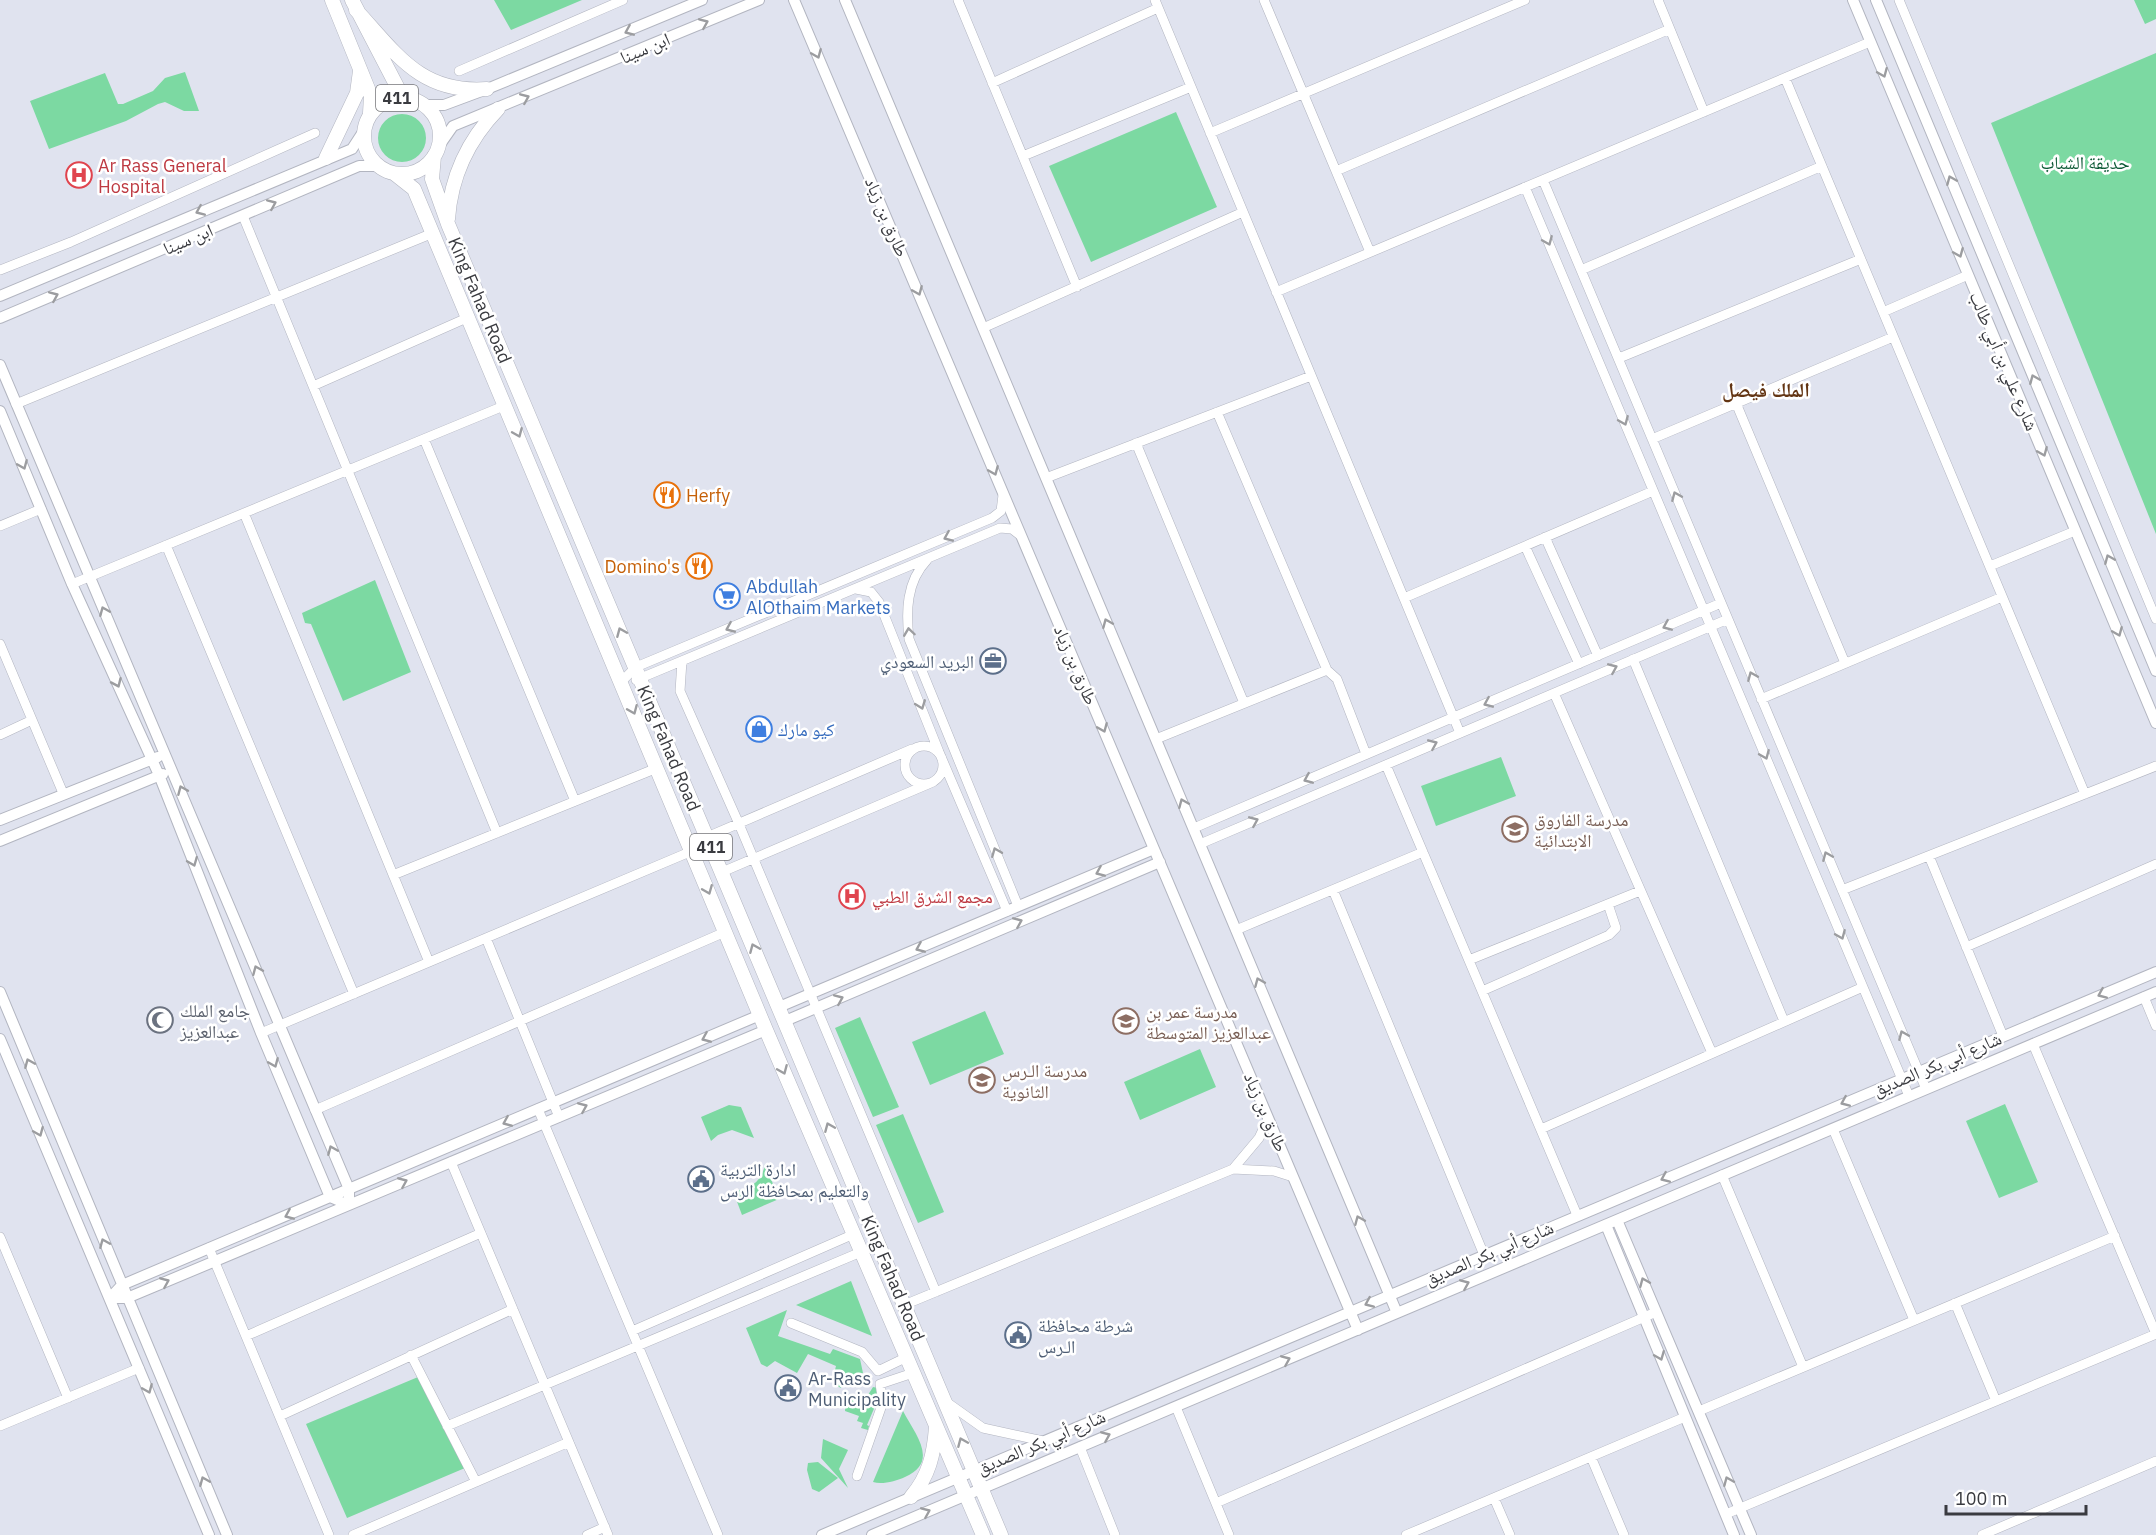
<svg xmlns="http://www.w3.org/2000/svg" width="2156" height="1535" font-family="'IBM Plex Sans','Noto Naskh Arabic',sans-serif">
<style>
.green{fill:#7cd9a2}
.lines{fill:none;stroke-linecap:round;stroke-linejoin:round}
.minor-casing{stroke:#b2b5c0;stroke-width:10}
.tertiary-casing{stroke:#b2b5c0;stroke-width:12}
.primary-casing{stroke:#b2b5c0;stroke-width:15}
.minor{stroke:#fff;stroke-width:9}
.tertiary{stroke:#fff;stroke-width:10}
.primary{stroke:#fff;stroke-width:14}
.oneway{stroke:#9c9da0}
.labels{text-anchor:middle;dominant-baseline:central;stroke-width:5;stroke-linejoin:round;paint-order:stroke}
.shield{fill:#fff;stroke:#757679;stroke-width:1.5}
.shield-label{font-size:16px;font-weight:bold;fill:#3a3b40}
.street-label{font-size:18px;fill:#3a3b40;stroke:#fff}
.park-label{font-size:18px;fill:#0c5935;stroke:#fff}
.health-label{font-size:18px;fill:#be3a42;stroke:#fff;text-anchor:start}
.food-label{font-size:18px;fill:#c56008;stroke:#fff;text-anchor:start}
.shop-label{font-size:18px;fill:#366cbe;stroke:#fff;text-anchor:start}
.service-label{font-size:18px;fill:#4e5e75;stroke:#fff;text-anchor:start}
.education-label{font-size:18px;fill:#785e54;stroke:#fff;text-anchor:start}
.worship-label{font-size:18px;fill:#5b616d;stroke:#fff;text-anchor:start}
.neighbourhood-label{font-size:20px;font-weight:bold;fill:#633513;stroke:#fff}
</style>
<rect width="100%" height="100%" fill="#e0e3ef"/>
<path class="green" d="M494,0H582L511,30Z
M2134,0H2156V19L2145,24Z
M2156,53V534L1991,123Z
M185,72L199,111H184L165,102L158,104L126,121L49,149L30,101L105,73L118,104H123L153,91L165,78Z
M1176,112L1217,207L1091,262L1049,166Z
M378 138a24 24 0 1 1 48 0a24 24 0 1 1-48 0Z
M375,580L411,672L343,701L311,624L305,623L302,613Z
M1501,757L1516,796L1436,826L1421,786Z
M985,1011L1004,1054L930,1085L912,1042Z
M860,1017L899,1107L873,1117L835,1028Z
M1200,1049L1216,1087L1140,1120L1124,1082Z
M2005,1104L2038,1182L1999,1198L1966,1121Z
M729,1105L741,1107L754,1138L732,1130L718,1135L711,1141L701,1117Z
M903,1114L944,1212L918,1223L876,1125Z
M765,1164L779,1199L742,1215L733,1191C749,1190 762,1182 765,1164Z
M851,1281L872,1336L796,1305Z
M787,1310L778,1336L830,1354L833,1349L860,1359L863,1373L846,1376L841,1388L835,1385L841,1373L835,1370L836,1366L808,1354L797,1373L775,1361L767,1367L761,1364L746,1328Z
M418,1377L465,1468L347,1518L306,1424Z
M873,1387L878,1388L879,1397L867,1425L869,1426L868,1430L861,1428L863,1423L857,1421L859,1416L845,1411L846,1398L861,1400L868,1395Z
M903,1411C915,1434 940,1462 905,1477C896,1481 882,1485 873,1482Z
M823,1439L848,1450L839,1469L848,1488L821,1458Z
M818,1462L838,1478L819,1492L812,1489L807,1470L808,1463Z"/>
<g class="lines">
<g class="minor-casing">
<path id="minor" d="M958,0L1077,287
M1155,0L1460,733
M1264,0L1370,252
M1658,0L1704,112
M1899,0L2156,619
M459,71L623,0
M1785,78L2085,794
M992,83L1158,8
M1210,133L1525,0
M1023,156L1191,87
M1336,171L1670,29
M1543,180L1926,1089
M1525,187L1909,1096
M243,216L497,833
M0,270L71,242L315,133
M1581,270L1822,166
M1276,292L1870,42
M1883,312L1968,275
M983,328L1243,212
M1619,358L1861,259
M313,386L469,317
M1736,403L1845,663
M16,404L433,233
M424,439L575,801
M1652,439L1893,337
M1136,443L1244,703
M1046,478L1311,376
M244,513L429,962
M0,526L41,509
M1545,537L1598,656
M166,545L354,994
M1525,546L1579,664
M927,560C906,582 906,612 909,639L1018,906
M1990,566L2075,531
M72,584L506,405
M856,589L871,592L879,602L939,752L1007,911
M1404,598L1653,491
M0,644L63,793
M1633,659L1784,1021
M682,661L680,691L739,824L936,1292
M1327,670L1337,679L1366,754
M636,680L1000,528L1012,529L1021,536
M621,682L636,667L992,518L1001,511L1003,495
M1554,693L1712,1053
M1761,699L2002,597
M0,735L32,720
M1156,739L1327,670L1217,412
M905 765a19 19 0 1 1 38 0a19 19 0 1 1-38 0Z
M1386,765L1577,1215
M1194,828L1721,603
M707,837L912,749
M1200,844L1728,619
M1929,856L2003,1036
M722,872L933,782
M393,875L657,768
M1333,890L1484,1255
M1842,890L2156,766
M1236,930L1423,852
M486,938L559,1117
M1966,947L2156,864
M1469,960L1640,891
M1482,991L1609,935L1616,928L1608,904
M2144,997L2156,1026
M261,1033L692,851
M2033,1044L2156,1334
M538,1109L718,1535
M315,1110L725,932
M1268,1119L1259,1138L1233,1169L1274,1171L1293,1177
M1541,1129L1863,987
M1833,1129L1914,1320
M451,1162L608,1535
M1722,1175L1803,1367
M0,1237L68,1398
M209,1248L329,1535
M1955,1303L1996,1401
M904,1305L1233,1169
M791,1323L862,1352L878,1371L907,1357
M632,1331L854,1234
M246,1336L481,1233
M411,1355L476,1482
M945,1401L983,1428L1043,1441
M1176,1407L1229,1535
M1699,1411L2115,1236
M280,1416L513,1309
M0,1426L139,1368
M447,1426L861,1252
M1080,1447L1115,1535
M1591,1457L1624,1535
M857,1476L883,1402L880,1384L913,1373
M1494,1498L1510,1535
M1216,1503L1656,1312
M1726,1514L2156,1334
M353,1535L569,1442
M587,1535L605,1527
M1406,1535L1685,1417
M1982,1535L2156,1461"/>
</g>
<g class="tertiary-casing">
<path id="tertiary" d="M794,0L1358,1330
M845,0L1397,1313
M1853,0L2156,723
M1876,0L2156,671
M424,105H444L487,89L702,0
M439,146L453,126L759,0
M0,296L352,149L363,132
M0,318L359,166H378
M0,365L349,1189V1205L330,1197L261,1033L159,775L72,584L0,411
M0,820L158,757
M0,841L163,774
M0,992L227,1535
M779,1007L1154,849
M785,1021L1160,862
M0,1039L209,1535
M1617,1220L1751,1535
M1606,1225L1734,1535
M110,1298L122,1285L760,1015
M110,1298H127L766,1030
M822,1535L2156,972
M872,1535L2156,992"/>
</g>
<g class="primary-casing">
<path id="primary" d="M332,0L371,96L370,113
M352,0L403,98
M356,10C396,53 420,94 487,89
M364 136a38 38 0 1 1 76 0a38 38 0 1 1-76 0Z
M434,156L432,179L448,224L1001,1535
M326,158L357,93L360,71
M395,174L414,189L766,1030L983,1535
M448,219C451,176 469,139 498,109
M911,1497C929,1476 934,1454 936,1427"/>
</g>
<use href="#minor" class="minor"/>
<use href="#tertiary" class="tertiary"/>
<use href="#primary" class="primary"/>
</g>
<defs><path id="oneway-chevron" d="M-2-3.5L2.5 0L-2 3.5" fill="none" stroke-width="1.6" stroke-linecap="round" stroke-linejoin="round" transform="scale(1.5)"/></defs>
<g class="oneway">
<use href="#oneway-chevron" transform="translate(704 23) rotate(-23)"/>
<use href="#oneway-chevron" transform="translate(629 31) rotate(157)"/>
<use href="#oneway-chevron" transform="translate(817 54) rotate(67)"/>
<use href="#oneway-chevron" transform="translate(1883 73) rotate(67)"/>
<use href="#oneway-chevron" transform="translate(525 98) rotate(-23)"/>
<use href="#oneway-chevron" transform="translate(1951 180) rotate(-113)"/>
<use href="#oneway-chevron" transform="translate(272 204) rotate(-23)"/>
<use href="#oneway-chevron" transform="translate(200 211) rotate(157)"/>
<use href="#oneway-chevron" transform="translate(1548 241) rotate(67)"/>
<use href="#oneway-chevron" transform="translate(1959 253) rotate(67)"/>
<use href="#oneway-chevron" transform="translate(918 291) rotate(67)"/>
<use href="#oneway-chevron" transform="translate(54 296) rotate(-23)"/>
<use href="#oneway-chevron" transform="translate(2034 379) rotate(-113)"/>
<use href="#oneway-chevron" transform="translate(1624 421) rotate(67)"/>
<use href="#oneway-chevron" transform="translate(518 433) rotate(67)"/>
<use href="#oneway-chevron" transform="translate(2043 452) rotate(67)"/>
<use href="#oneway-chevron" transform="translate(23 465) rotate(67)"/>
<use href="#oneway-chevron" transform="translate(994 471) rotate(67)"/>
<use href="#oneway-chevron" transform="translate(1676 496) rotate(-113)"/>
<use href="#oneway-chevron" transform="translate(948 537) rotate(157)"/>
<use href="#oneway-chevron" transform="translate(2109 559) rotate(-113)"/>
<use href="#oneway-chevron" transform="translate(104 611) rotate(-113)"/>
<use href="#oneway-chevron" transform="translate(1107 623) rotate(-113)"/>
<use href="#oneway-chevron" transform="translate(1667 626) rotate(157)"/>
<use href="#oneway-chevron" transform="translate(730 628) rotate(157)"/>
<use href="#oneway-chevron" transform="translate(621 632) rotate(-113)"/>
<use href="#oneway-chevron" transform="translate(909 632) rotate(-98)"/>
<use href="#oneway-chevron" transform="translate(2118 632) rotate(67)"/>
<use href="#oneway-chevron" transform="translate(1613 668) rotate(-23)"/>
<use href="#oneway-chevron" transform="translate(1752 676) rotate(-113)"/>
<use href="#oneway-chevron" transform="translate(117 683) rotate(66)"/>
<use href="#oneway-chevron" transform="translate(1488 703) rotate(157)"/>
<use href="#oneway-chevron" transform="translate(921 705) rotate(69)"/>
<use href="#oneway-chevron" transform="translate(633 710) rotate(67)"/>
<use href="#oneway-chevron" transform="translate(1103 728) rotate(67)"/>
<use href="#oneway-chevron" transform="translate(1433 744) rotate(-23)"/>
<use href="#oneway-chevron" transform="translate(1765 755) rotate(67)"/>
<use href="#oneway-chevron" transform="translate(1308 779) rotate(157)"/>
<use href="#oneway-chevron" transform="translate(182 790) rotate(-113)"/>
<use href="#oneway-chevron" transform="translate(1183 803) rotate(-113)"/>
<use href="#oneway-chevron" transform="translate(1254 821) rotate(-23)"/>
<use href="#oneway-chevron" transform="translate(996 852) rotate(-112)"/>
<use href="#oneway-chevron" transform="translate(1827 856) rotate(-113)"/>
<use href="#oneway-chevron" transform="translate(193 862) rotate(68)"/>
<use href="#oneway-chevron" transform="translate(1100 872) rotate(157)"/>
<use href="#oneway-chevron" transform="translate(708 890) rotate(68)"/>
<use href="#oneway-chevron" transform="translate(1018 922) rotate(-23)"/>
<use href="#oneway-chevron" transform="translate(1841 935) rotate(67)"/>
<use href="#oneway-chevron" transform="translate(754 948) rotate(-113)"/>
<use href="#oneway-chevron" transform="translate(920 948) rotate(157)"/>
<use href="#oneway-chevron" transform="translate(257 970) rotate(-113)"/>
<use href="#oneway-chevron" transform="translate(1259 982) rotate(-113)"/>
<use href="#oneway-chevron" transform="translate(2102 994) rotate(157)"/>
<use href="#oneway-chevron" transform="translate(839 999) rotate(-23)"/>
<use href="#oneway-chevron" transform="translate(1903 1035) rotate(-113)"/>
<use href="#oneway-chevron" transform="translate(706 1038) rotate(157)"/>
<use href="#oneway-chevron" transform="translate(29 1063) rotate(-113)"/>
<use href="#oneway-chevron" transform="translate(274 1063) rotate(67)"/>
<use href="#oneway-chevron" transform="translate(783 1070) rotate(67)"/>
<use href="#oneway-chevron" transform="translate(1845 1102) rotate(157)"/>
<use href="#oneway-chevron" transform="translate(583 1107) rotate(-23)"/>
<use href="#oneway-chevron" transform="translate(507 1122) rotate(157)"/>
<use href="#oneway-chevron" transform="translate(829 1127) rotate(-113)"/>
<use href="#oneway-chevron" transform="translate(39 1132) rotate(67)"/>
<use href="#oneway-chevron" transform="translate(332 1150) rotate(-113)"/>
<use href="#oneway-chevron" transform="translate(1665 1178) rotate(157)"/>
<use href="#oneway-chevron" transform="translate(403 1182) rotate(-23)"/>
<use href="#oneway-chevron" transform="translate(289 1215) rotate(157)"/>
<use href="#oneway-chevron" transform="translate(1359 1220) rotate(-113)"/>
<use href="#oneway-chevron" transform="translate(104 1243) rotate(-113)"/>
<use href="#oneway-chevron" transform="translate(165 1282) rotate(-23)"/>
<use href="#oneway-chevron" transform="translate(1644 1282) rotate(-113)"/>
<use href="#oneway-chevron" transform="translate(1465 1284) rotate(-23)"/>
<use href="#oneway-chevron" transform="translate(1369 1303) rotate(157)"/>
<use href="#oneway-chevron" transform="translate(1660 1356) rotate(68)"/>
<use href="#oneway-chevron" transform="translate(1286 1360) rotate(-23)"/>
<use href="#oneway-chevron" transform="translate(148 1389) rotate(67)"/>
<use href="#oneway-chevron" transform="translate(1106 1436) rotate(-23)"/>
<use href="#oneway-chevron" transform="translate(962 1442) rotate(-113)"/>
<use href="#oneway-chevron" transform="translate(204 1481) rotate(-113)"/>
<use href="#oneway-chevron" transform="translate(1728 1481) rotate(-113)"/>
<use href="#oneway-chevron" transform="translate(926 1512) rotate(-23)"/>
</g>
<defs>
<g id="hospital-ring" transform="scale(1.35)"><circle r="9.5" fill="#fff" stroke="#e0444e" stroke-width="1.5"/><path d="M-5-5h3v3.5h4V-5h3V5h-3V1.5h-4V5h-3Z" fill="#e0444e"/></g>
<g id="restaurant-ring" transform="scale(1.35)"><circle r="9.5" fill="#fff" stroke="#e8710a" stroke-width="1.5"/><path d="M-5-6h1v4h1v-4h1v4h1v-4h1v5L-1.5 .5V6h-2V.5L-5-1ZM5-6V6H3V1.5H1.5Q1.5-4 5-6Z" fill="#e8710a"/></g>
<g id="supermarket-ring" transform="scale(1.35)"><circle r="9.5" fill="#fff" stroke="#3f7fe0" stroke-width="1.5"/><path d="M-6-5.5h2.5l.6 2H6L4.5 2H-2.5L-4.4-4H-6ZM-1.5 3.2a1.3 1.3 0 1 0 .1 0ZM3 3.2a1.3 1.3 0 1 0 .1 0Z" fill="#3f7fe0"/></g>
<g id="office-ring" transform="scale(1.35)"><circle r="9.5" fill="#fff" stroke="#5c6f8a" stroke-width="1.5"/><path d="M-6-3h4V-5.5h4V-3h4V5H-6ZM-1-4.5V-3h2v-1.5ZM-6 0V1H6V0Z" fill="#5c6f8a"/></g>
<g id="shop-ring" transform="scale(1.35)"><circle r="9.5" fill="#fff" stroke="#3f7fe0" stroke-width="1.5"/><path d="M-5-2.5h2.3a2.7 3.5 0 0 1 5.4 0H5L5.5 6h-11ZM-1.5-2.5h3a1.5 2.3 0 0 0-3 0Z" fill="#3f7fe0"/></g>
<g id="school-ring" transform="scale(1.35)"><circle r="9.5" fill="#fff" stroke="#8d6e63" stroke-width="1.5"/><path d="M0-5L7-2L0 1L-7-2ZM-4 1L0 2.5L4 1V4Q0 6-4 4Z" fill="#8d6e63"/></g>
<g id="mosque-ring" transform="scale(1.35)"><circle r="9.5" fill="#fff" stroke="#6b7280" stroke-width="1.5"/><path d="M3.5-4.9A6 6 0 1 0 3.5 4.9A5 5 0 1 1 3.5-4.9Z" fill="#6b7280"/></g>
<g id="civic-ring" transform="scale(1.35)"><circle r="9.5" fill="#fff" stroke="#5c6f8a" stroke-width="1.5"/><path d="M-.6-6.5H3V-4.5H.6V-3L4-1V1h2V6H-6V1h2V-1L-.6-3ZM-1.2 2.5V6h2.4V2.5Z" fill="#5c6f8a"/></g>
</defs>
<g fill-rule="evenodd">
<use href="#hospital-ring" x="79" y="175"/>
<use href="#restaurant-ring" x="667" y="495"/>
<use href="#restaurant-ring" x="699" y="566"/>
<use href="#supermarket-ring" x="727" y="596"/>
<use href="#office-ring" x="993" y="661"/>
<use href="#shop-ring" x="759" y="729"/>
<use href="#school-ring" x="1515" y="829"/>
<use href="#hospital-ring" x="852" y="896"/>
<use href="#mosque-ring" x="160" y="1020"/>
<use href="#school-ring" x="1126" y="1021"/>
<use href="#school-ring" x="982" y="1080"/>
<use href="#civic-ring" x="701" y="1179"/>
<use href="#civic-ring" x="1018" y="1335"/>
<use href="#civic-ring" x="788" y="1388"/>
</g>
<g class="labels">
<g class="shield">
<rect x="376" y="85" width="42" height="26" rx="4.5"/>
<rect x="690" y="834" width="42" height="26" rx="4.5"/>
</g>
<g class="shield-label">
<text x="397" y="98">411</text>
<text x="711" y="847">411</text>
</g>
<g class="street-label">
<text transform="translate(645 48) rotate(-23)">ابن سينا</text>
<text transform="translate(887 217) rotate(67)">طارق بن زياد</text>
<text transform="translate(188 239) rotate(-23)">ابن سينا</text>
<text transform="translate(480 300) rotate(67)">King Fahad Road</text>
<text transform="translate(2004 361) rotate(67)">شارع علي بن أبي طالب</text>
<text transform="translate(1076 665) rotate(67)">طارق بن زياد</text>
<text transform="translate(669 748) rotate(67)">King Fahad Road</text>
<text transform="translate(1937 1064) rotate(-23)">شارع أبي بكر الصديق</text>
<text transform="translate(1266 1112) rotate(67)">طارق بن زياد</text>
<text transform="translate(1489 1253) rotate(-23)">شارع أبي بكر الصديق</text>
<text transform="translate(893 1278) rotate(67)">King Fahad Road</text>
<text transform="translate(1041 1442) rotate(-23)">شارع أبي بكر الصديق</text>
</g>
<g class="park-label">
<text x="2085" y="162">حديقة الشباب</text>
</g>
<g class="health-label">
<text x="98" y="165">Ar Rass General<tspan x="98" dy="21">Hospital</tspan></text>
<text x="872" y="896">مجمع الشرق الطبي</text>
</g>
<g class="food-label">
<text x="686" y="495">Herfy</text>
<text x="680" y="566" text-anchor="end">Domino's</text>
</g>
<g class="shop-label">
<text x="746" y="586">Abdullah<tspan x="746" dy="21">AlOthaim Markets</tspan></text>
<text x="778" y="729">كيو مارك</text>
</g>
<g class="service-label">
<text x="974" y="661" text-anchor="end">البريد السعودي</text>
<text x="720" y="1169">ادارة التربية<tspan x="720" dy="21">والتعليم بمحافظة الرس</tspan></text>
<text x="1038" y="1325">شرطة محافظة<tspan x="1038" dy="21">الـرس</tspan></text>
<text x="808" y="1378">Ar-Rass<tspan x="808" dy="21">Municipality</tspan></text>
</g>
<g class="education-label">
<text x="1534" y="819">مدرسة الفاروق<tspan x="1534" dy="21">الابتدائية</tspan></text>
<text x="1146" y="1011">مدرسة عمر بن<tspan x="1146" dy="21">عبدالعزيز المتوسطة</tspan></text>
<text x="1002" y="1070">مدرسة الـرس<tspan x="1002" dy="21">الثانوية</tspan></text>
</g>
<g class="worship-label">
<text x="180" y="1010">جامع الملك<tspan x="180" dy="21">عبدالعزيز</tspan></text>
</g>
<g class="neighbourhood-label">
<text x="1766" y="389">الملك فيصل</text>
</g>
</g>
<path d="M1946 1505v9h140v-9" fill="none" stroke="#3a3b40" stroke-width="3"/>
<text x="1955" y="1505" font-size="18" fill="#3a3b40" stroke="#ffffff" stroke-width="4.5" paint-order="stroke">100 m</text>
</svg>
